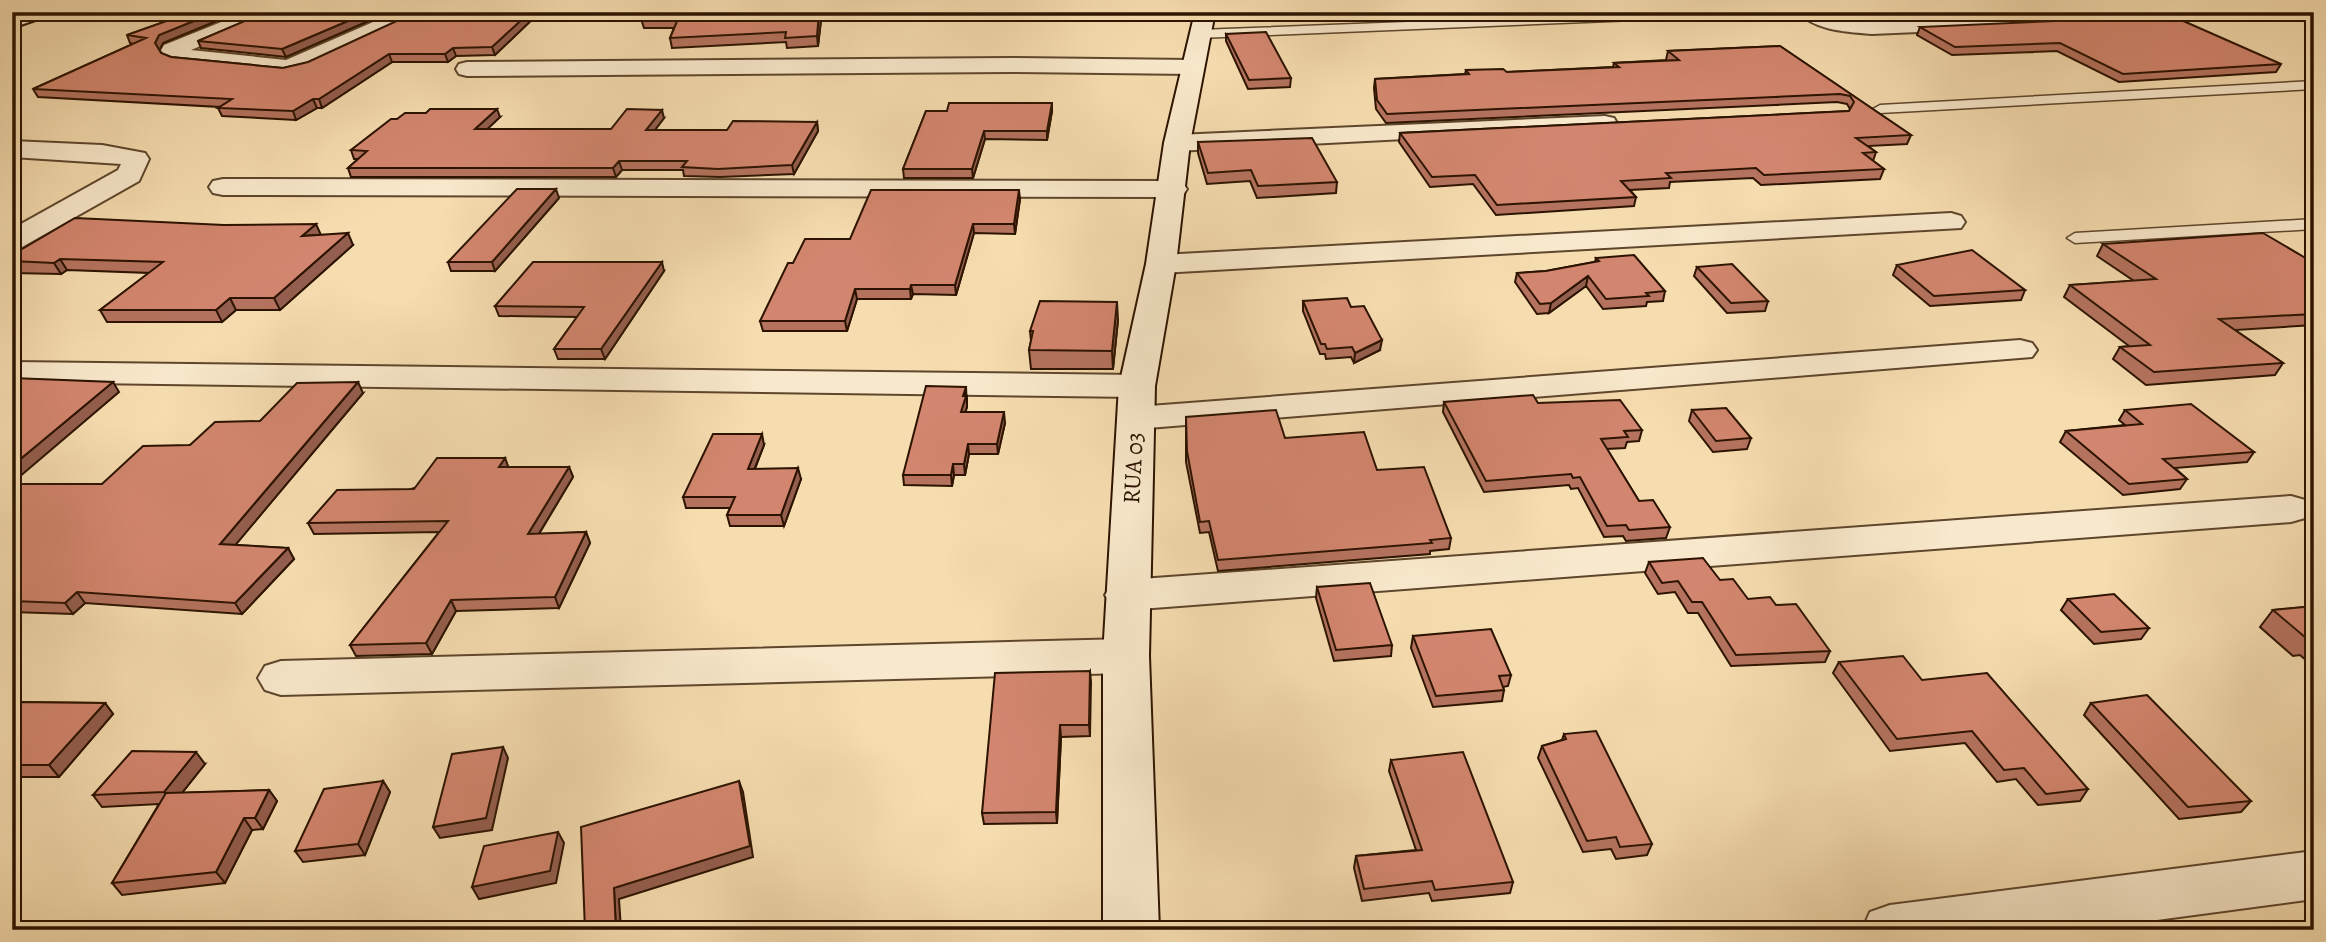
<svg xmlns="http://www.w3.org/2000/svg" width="2326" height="942" font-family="Alegreya,serif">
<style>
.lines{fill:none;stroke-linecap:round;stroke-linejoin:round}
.lane-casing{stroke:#5e462c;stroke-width:3}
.street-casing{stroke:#5e462c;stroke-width:4}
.secondary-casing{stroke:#2c1300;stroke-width:4}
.lane{fill:#f9e9cc;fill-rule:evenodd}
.street{fill:#f9e9cc;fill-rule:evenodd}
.secondary{fill:#f9e9cc;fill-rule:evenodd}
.wall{fill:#b5735f;stroke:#2c1300;stroke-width:2}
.shaded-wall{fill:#945e4e;stroke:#2c1300;stroke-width:2}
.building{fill:#d3866f;stroke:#2c1300;stroke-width:2}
.labels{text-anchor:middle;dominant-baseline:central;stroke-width:7;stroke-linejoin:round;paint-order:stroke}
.street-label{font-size:24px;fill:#2c1300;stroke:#f9e9cc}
</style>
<rect width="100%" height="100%" fill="#f6ddb0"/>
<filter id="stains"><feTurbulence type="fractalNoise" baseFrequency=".00286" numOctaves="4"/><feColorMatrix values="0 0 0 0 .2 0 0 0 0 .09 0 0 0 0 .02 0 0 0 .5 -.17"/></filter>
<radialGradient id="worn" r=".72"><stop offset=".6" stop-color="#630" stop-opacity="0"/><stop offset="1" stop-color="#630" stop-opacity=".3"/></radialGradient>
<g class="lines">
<g class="lane-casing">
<path id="lane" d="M1666,12L1714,14L1708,17L1199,38L1193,34L1199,30Z
M1922,12H1936L1958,24L1948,26Z
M2314,81V89L1880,113L1873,109L1880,105Z
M2314,219V229L2075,243L2067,238L2075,233Z"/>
</g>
<g class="street-casing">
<path id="street" d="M246,12H275L272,16L191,50L286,60L396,12H424L421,16L310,68L286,74L175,62L167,60L161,50L164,45Z
M1799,12C1824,12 1847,19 1872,22L2088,12H2246L2243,16L2236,18L1872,34C1850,32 1814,31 1799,12Z
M1009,58L1192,60L1200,62L1203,67L1200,72L1192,74L1009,72L467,76L459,74L456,69L459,64L467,62Z
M1605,116L1614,118L1617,123L1614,128L1177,151L1168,148L1164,143L1168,138L1177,135Z
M12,141L102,145L145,153L149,159L139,181L22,247L12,250V229L118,170L121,164L12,157Z
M223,179L1173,181L1183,183L1187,189L1183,195L1173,197L223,195L213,193L209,187L213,181Z
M1951,213L1961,216L1965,222L1961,228L1161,273L1150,270L1146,264L1150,258L1161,255Z
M2020,340L2032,343L2037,350L2032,357L1136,429L1123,426L1118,418L1123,410L1136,407Z
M12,362L1137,375L1149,379L1155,386L1149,393L1137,397L12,382Z
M2291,496L2305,500L2311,509L2305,518L2291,522L1127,610L1112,606L1105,595L1112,584L1127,580Z
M1126,639L1142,644L1149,656L1142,668L1126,673L281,695L265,690L258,678L265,666L281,661Z
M2314,851V899L2082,930H1862L1870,912L1890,905Z"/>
</g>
<g class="secondary-casing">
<path id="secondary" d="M20,12H50L47,16L12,28V15Z
M1195,12H1215L1190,143L1176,264L1155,386L1149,656L1159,930H1103V656L1119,386L1146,264L1164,143Z"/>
</g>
<use href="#lane" class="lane"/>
<use href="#street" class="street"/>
<use href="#secondary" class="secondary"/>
</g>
<path class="wall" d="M192,12H238L163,43L159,51L161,53L171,57L283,68L540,12L495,55L456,56L448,62H392L322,108H317L296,120L222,116L218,108L219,107L38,97L33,89L133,44L130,43L127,35Z
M266,12H389L286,57L201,48L198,41Z
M822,12L818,46L787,48L786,42L672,48L670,38L674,28H644L641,19Z
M1878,12H1927L1926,17L1889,19Z
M1942,12H2053L1949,16Z
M1920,27L2281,64L2276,72L2119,82L2057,51L1952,55L1917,35Z
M1226,34L1291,78L1290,87L1248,89L1226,41Z
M1780,46L1911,135L1907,144L1868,146L1876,152L1873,161L1884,169L1880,179L1761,185L1753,178L1670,182L1669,188L1630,190L1636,197L1634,206L1496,215L1473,184L1430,187L1399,142L1400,133L1849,111L1850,109L1847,104L1837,102L1386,123L1376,109L1374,88L1375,79L1465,74L1466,70L1507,72L1613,67L1614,63L1667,60H1666L1668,51Z
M926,111H1052L1047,140L985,139L973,178H904L903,169Z
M500,117L487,129H611L664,118L655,130H727L817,122L818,131L794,174L720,177L684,176L683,170H622L616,177H351L348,168L358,159H354L351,150Z
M1198,142L1337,182L1336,193L1257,198L1250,181L1207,184L1198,153Z
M559,198L495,271H451L448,262Z
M1020,199L1015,234L974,233L956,295L913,294L911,299H857L847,331H763L760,321L850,239Z
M321,235L353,245L280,310H236L222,322H107L100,310L149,273L67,270L61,274L12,273V255Z
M2103,244L2314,263V325L2235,330L2283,363L2275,375L2146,385L2113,359L2120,347L2129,346L2064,297L2070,285L2134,281L2097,256Z
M1596,258L1665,291L1663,301L1647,302L1646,306L1603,309L1586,286L1549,313L1537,314L1515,282L1517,273L1546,271L1595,262Z
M1897,265L2025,290L2021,300L1930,306L1893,275Z
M1697,267L1768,301L1765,311L1727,313L1694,276Z
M664,271L605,359H558L554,349L577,317L499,316L495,306Z
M1303,301L1351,307L1380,350L1354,363L1351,357L1326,359L1325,354H1320L1303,311Z
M1118,320L1113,369H1031L1029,350L1031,341L1030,331Z
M363,393L235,545L288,548L294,559L242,614L85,603L73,614L12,612V484H102L190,445L260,421Z
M967,397V407L965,412L1005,423L998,454H969L965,475H954L952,486L904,485L903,475Z
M1444,402L1642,430L1639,441L1627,442L1625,448L1607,449L1639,501L1670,527L1666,538L1626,541L1623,536L1604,537L1578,488L1571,489L1569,485L1484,492L1443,412Z
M1692,410L1751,438L1747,449L1713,452L1689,421Z
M2125,410L2254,452L2247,462L2175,468L2187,479L2180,489L2123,495L2060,442L2066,431L2125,425L2119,420Z
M1186,417L1285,438L1377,470L1451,538L1449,549L1430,551V554L1218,571L1209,532L1200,533L1186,462Z
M764,445L755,469L801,479L784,526H730L727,515L730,508H686L683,497Z
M505,458L508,467H569L573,477L539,534L586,532L590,543L559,608L456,611L432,654L356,656L350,645L439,532L314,534L308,523Z
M1649,562L1720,580L1748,599L1776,605L1830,651L1825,662L1731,666L1698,613H1688L1675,592L1658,594L1645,573Z
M1317,587L1392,645L1391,656L1334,661L1316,598Z
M2068,599L2149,628L2141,639L2094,644L2061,610Z
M2314,606V667L2300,655L2293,656L2260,627L2273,610Z
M1413,636L1511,675L1508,686L1503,687L1504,690L1502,701L1433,707L1411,648Z
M1839,662L1922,680L2088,789L2080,801L2038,805L2016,779L1997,782L1965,743L1890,751L1833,673Z
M1090,671V736L1061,737L1057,823L984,824L982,813Z
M12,702L105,703L113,714L59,777H12Z
M2091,703L2251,801L2241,812L2179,819L2084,715Z
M1564,734L1652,844L1647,855L1616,859L1611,849L1583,852L1538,758L1542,746L1562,740Z
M1391,760L1513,882L1510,893L1432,901L1429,893L1362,901L1354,868L1356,856L1416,850L1389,771Z
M205,764L182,793L269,790L277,801L263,829L252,830L225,883L122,895L112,883L159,804L102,807L93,795Z
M383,781L390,792L365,855L303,862L295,851Z"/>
<path class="shaded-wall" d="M216,12H238L163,43L159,51L155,43L159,35Z
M369,12H389L286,57L282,49Z
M530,12H540L495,55L492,47Z
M819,12H822L818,46L817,36Z
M453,48L456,56L448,62L445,54Z
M389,54L392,62L322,108L319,99Z
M313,99L317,108L296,120L293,111Z
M1052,103V111L1047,140V131Z
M497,109L500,117L478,138L475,129Z
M662,110L664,118L648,139L646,130Z
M817,122L818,131L794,174L792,165Z
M984,131L985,139L973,178L972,169Z
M619,161L622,170L616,177L613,168Z
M556,189L559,198L495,271L492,262Z
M1019,190L1020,199L1015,234L1014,224Z
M316,224L321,235L302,236Z
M973,224L974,233L956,295L955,285Z
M348,233L353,245L280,310L274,298Z
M60,259L67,270L61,274L54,263Z
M662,262L664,271L605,359L601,349Z
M1588,276L1586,286L1549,313L1551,303Z
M911,285L913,294L911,299L910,289Z
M855,289L857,299L847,331L845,321Z
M230,298L236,310L222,322L216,310Z
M1117,302L1118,320L1113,369L1112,351Z
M1382,340L1380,350L1354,363L1355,353Z
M113,382L119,392L12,483V466Z
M358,382L363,393L227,555L220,544Z
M966,387L967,407L962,423L961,412Z
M1004,412L1005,423L998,454L997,444Z
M762,434L764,445L750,480L748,469Z
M968,444L969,454L965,475L964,464Z
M505,458L509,469L499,467Z
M953,464L954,475L952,486L951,475Z
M569,467L573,477L532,545L528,534Z
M798,468L801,479L784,526L781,515Z
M586,532L590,543L559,608L555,597Z
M288,548L294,559L242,614L235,603Z
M77,592L85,603L73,614L65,603Z
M451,600L456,611L432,654L426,643Z
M1090,671L1091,682L1090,736L1089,725Z
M105,703L113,714L59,777L49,765Z
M1060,725L1061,737L1057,823L1056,812Z
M503,747L508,758L492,830L440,838L433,827Z
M196,752L205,764L173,804L164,792Z
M383,781L390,792L365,855L358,844Z
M739,781L743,792L753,857L619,899L621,930H616L614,888Z
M269,790L277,801L263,829L255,818Z
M244,818L252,830L225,883L216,872Z
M558,832L564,843L556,883L479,899L472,887Z"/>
<path class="building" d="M192,12H216L159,35L155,43L161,53L171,57L283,68L308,62L416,12H530L492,47L453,48L445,54H389L319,99H313L293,111L218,108L232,99L33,89L146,38L127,35Z
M266,12H369L282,49L198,41Z
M648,12H819L817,36L785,38L786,32L670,38L678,19H641Z
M2172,16L2281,64L2123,74L2060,43L1955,47L1920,27Z
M1266,32L1291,78L1249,80L1226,34Z
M1780,46L1911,135L1856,138L1876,152L1863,153L1884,169L1764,175L1756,168L1666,173L1671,178L1621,181L1636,197L1497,205L1475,175L1432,177L1400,133L1849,111L1854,102L1850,96L1840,94L1387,114L1377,100L1375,79L1469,74L1466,70L1503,69L1507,72L1619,67L1614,63L1679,60L1668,51Z
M949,103H1052L1047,131H984L972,169H903L926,111H947Z
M430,109H497L475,129H611L627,109L662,110L646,130H727L733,121L817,122L792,165L718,169L682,167L687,161H619L613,168H348L367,151L351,150L391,119H397L405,113H426Z
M1312,138L1337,182L1258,186L1251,170L1208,173L1198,142Z
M517,189H556L492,262H448Z
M871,190H1019L1014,224H973L955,285H911L910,289H855L845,321H760L788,263H793L805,239H850Z
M75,218L224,225L316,224L302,236L348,233L274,298H230L216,310H100L163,262L60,259L54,263L12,261V255Z
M2263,233L2314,263V314L2219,319L2283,363L2154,372L2120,347L2150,345L2070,285L2156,279L2103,244Z
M1972,250L2025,290L1934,296L1897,265Z
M1634,255L1665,291L1646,293L1649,296L1606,299L1588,276L1551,303L1540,304L1517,273L1546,271L1599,261L1596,258Z
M533,262H662L601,349H554L584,307L495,306Z
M1732,264L1768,301L1731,303L1697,267Z
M1347,298L1351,307L1364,306L1382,340L1355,353L1352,347L1327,349L1325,344H1321L1303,301Z
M1040,301L1117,302L1112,351L1029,350L1033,331H1030Z
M12,378L113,382L12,466Z
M358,382L220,544L288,548L235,603L77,592L65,603L12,601V533L13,532H12V484H102L143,446L190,445L215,422L260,421L297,383Z
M926,386L966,387L963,396H966L961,412H1004L997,444H968L964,464H953L951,475H903Z
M1533,395L1538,403L1620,400L1642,430L1624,431L1628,437L1601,439L1639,501L1653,500L1670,527L1629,530L1626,525L1607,526L1580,477L1573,478L1571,474L1486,481L1444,402Z
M2191,404L2254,452L2163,459L2187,479L2129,484L2066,431L2142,424L2125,410Z
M1726,408L1751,438L1716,441L1692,410Z
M1276,410L1285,438L1364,432L1377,470L1424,467L1451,538L1430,540L1432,543L1218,560L1209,521L1200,522L1187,451L1186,417Z
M713,434H762L748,469L798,468L781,515H727L735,497H683Z
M437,458H505L499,467H569L528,534L586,532L555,597L451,600L426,643L350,645L448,521L308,523L337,490L414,489Z
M1703,558L1720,580L1733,579L1748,599L1770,597L1776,605L1796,604L1830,651L1736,655L1702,602H1692L1678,581L1662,583L1649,562Z
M1370,583L1392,645L1336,650L1317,587Z
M2114,594L2149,628L2101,632L2068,599Z
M2314,606V638H2306L2273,610Z
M1491,629L1511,675L1499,676L1504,690L1436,696L1413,636Z
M1903,656L1922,680L1987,673L2088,789L2046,794L2024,768L2004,770L1972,731L1897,739L1839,662Z
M1090,671L1089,725H1060L1056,812L982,813L995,673Z
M2147,695L2251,801L2188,807L2091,703Z
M12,702L105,703L49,765H12Z
M1596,731L1652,844L1620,847L1616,837L1587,841L1542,746L1566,739L1564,734Z
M503,747L486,818L433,827L452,754Z
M132,751L196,752L164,792L93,795Z
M1463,752L1513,882L1435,890L1432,881L1364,889L1356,856L1422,850L1391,760Z
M383,781L358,844L295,851L324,789Z
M739,781L750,846L614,888L616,930H585L581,827Z
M269,790L255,818H244L216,872L112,883L166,793Z
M558,832L550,871L472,887L484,846Z"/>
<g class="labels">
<g class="street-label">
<text transform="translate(1133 468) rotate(-87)">RUA 03</text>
</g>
</g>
<rect width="2326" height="942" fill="none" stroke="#f6ddb0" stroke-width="42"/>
<rect x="14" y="14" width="2298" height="914" fill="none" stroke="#2c1300" stroke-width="3.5"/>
<rect x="21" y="21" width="2284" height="900" fill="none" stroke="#2c1300" stroke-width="2"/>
<rect width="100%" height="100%" filter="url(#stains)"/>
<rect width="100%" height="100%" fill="url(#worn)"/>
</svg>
